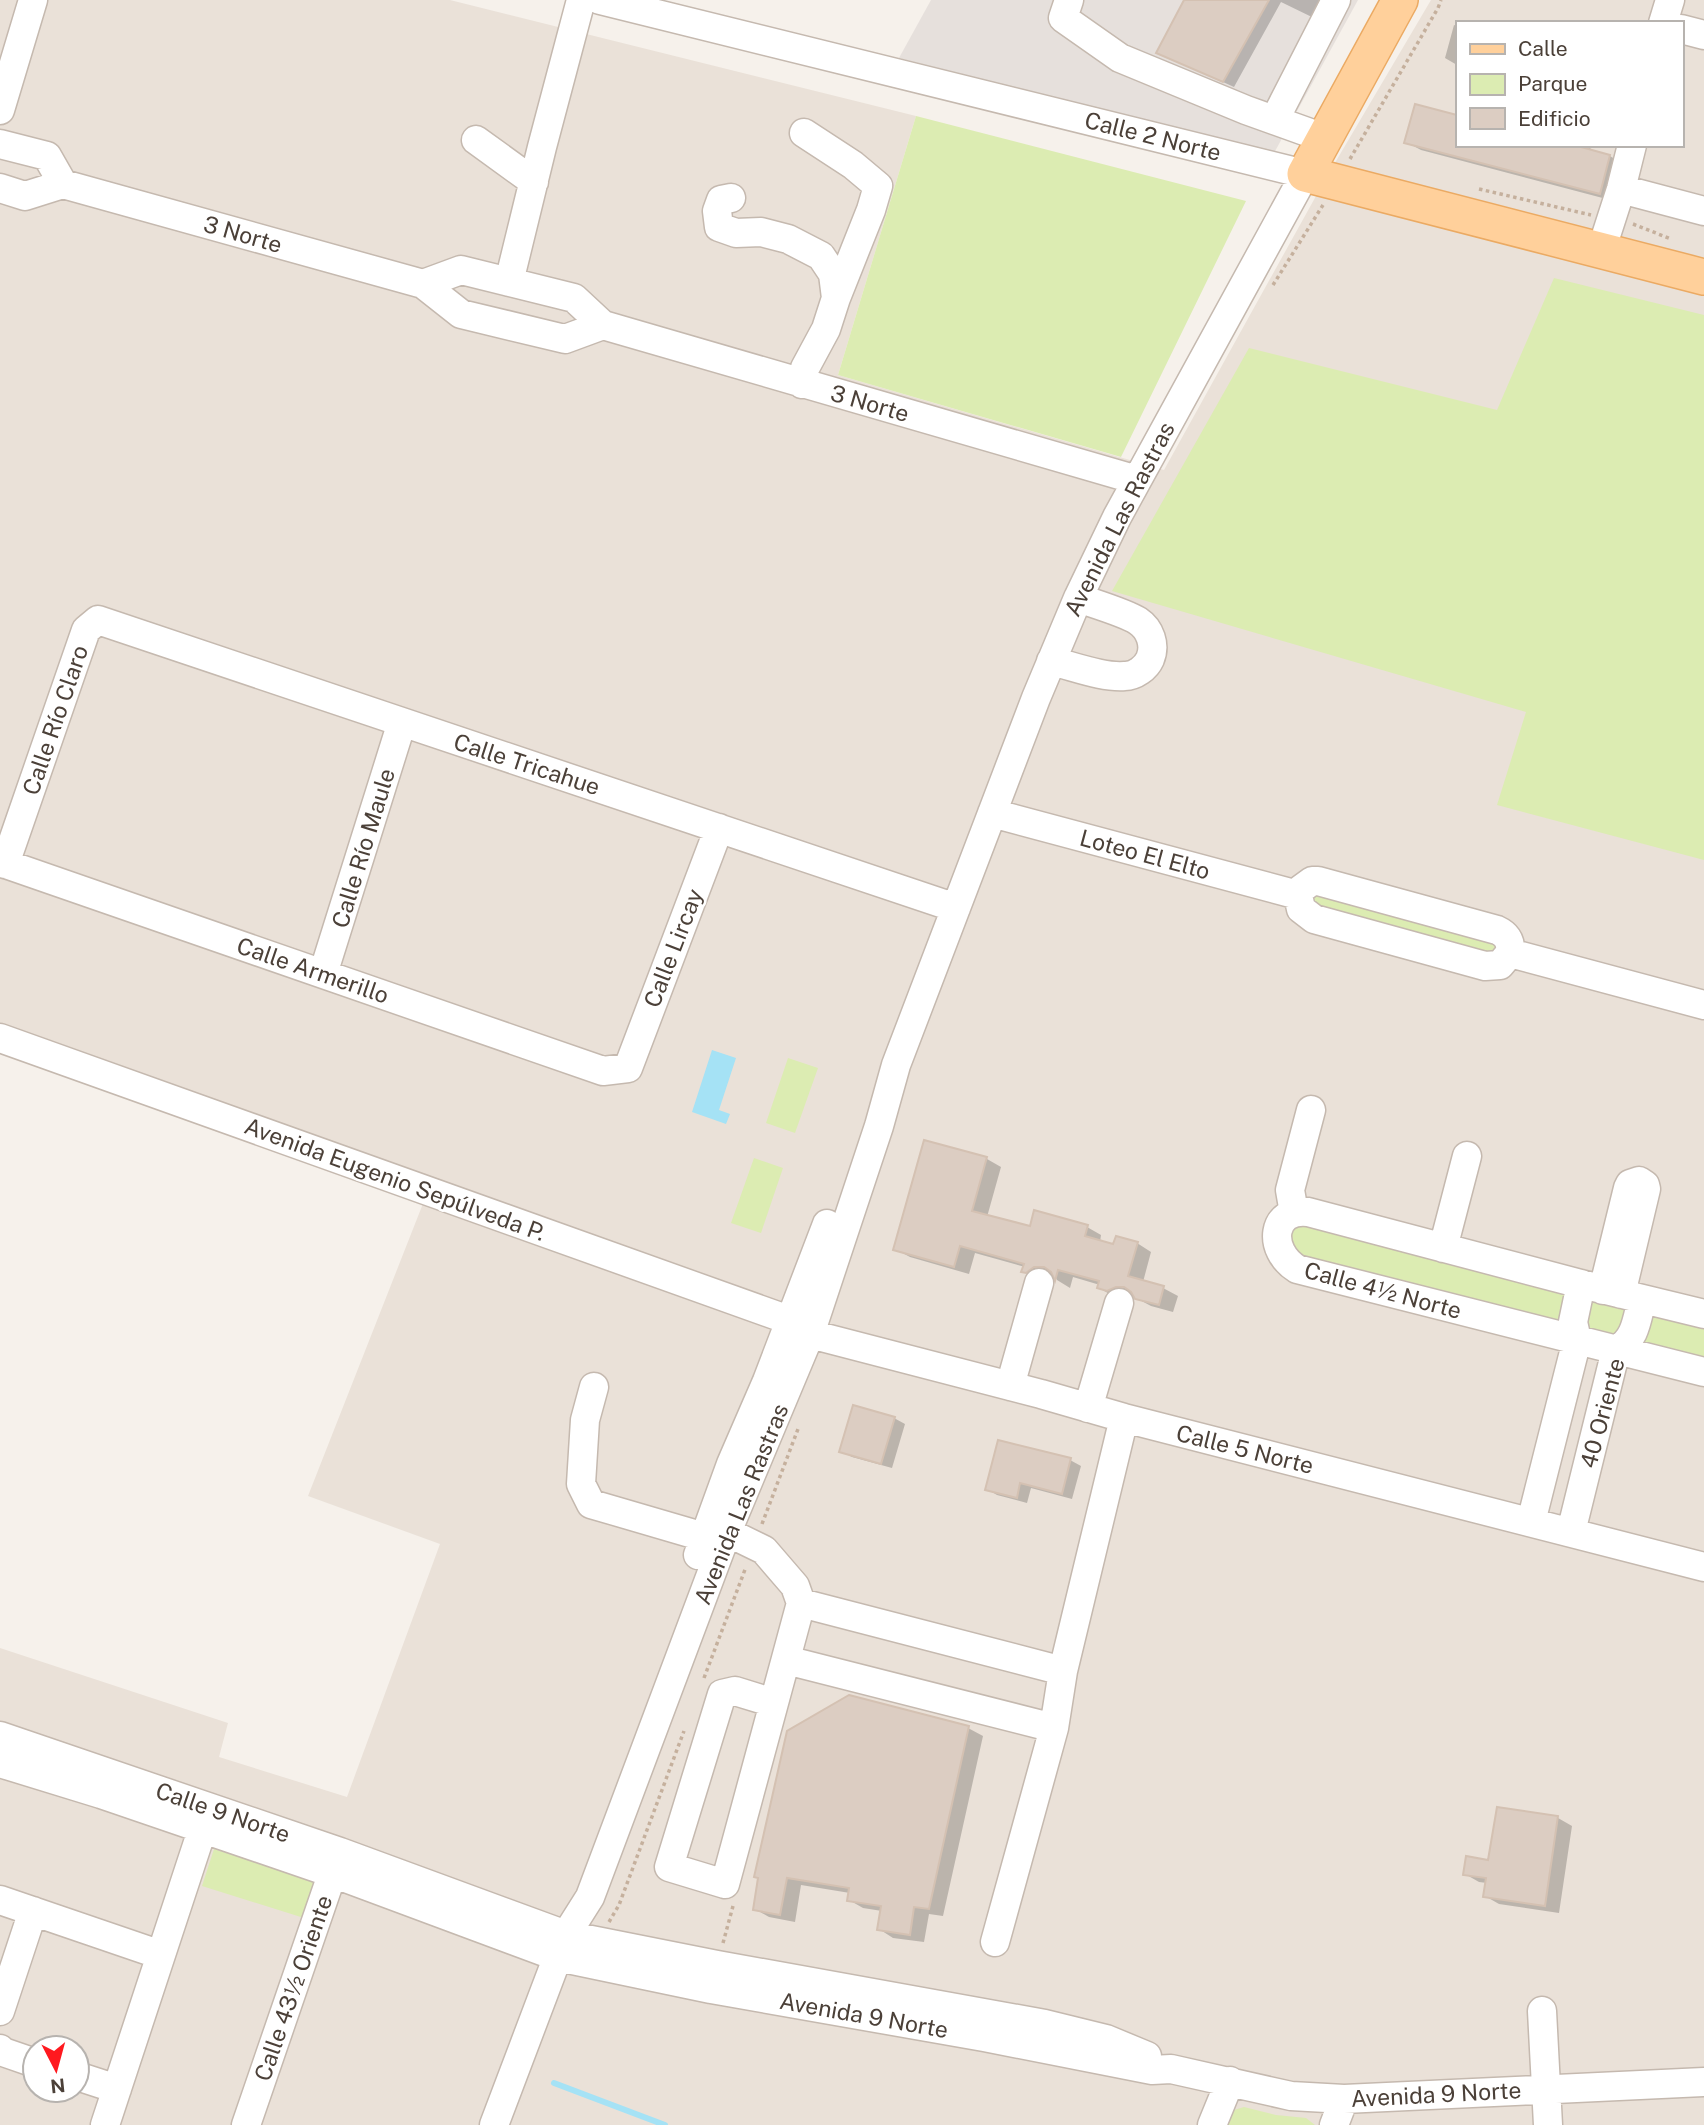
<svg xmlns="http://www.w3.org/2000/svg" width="1704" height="2125" font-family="'Public Sans',sans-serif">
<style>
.residential{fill:#eae1d8;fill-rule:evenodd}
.industrial{fill:#e6e0dc}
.green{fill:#dcecb2}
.water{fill:#a5e2f5}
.shadow{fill:#0003}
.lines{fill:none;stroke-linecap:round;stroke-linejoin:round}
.stream{stroke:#a5e2f5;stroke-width:6}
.building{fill:#dccdc2;stroke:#d4c1b2;stroke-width:2}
.minor-casing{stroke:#c5b9af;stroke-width:31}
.major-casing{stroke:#ebaa63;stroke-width:38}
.path{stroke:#c5b09d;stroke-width:3.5;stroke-dasharray:3.5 3.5;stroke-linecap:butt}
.minor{stroke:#fff;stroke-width:28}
.major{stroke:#ffd09b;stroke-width:35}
.labels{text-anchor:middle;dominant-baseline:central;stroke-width:5;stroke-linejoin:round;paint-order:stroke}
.street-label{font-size:23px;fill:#4b4038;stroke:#fff}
</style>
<rect width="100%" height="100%" fill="#f6f1eb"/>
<path class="residential" d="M0,0H450L916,116L838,375L1164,470L1326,178L1431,0H1704V2125H0V1648L228,1723L219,1757L347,1797L440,1544L308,1496L424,1201L0,1043ZM1457,23H1681V145H1457ZM35,2048H77V2090H35Z"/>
<path class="industrial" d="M931,0H1358L1274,153L899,58Z"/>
<path class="green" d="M916,116L1246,201L1121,457L838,375Z
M1554,278L1704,315V860L1497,805L1526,712L1112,591L1249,348L1497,410Z
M1317,892L1497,942L1496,955L1316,910L1310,898Z
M788,1058L818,1068L795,1133L766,1123Z
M754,1158L783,1168L761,1233L731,1223Z
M1293,1222L1704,1321V1367L1293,1256L1289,1228Z
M214,1849L316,1882L304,1918L202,1886Z
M1244,2107L1276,2115L1306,2118L1315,2125H1228L1234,2110Z"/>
<path class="water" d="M712,1050L736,1058L719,1110L730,1114L726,1124L692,1112Z"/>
<path class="shadow" d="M1186,0H1328L1318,20L1281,2L1234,87L1159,53Z
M1454,25L1457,26V65L1445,58Z
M1416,106L1457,117V145H1591L1590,151L1610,156L1624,165L1614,201L1421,150L1406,142Z
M925,1142L987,1159L1001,1167L987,1217L1031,1228L1087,1227L1101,1235L1100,1242L1114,1246L1137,1243L1151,1252L1143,1282L1163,1288L1178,1296L1173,1312L1151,1306L1136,1298L1135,1294L1123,1298L1113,1296L1099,1288L1100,1285L1073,1277L1070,1288L1057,1280L1054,1274L1038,1280L1023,1271L1025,1267L975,1253L969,1274L910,1257L895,1249Z
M894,1418L905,1424L892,1468L852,1457L841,1451Z
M1070,1460L1081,1466L1072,1499L1031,1488L1027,1503L997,1495L987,1489Z
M968,1728L983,1736L943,1916L929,1914L924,1942L893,1938L879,1929L882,1911L863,1908L849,1900L850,1893L801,1885L795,1922L769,1917L755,1909L760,1878Z
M1498,1809L1558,1818L1572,1826L1559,1913L1499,1904L1485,1896L1487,1883L1479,1882L1465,1874L1490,1862Z"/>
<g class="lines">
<path class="stream" d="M554,2083L665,2125"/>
</g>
<path class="building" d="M1184,0H1269L1223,82L1156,53Z
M1415,104L1457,115V145H1574L1610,155L1600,194L1404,143Z
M924,1140L987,1157L972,1211L1030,1226L1034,1210L1088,1225L1085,1236L1113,1244L1116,1236L1138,1242L1128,1276L1164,1286L1159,1305L1135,1299L1131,1292L1124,1287H1116L1107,1291L1097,1288L1099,1281L1058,1270L1055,1281L1051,1272L1044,1267H1034L1026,1273L1021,1272L1024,1264L960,1246L954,1267L893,1250Z
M853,1405L895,1417L881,1464L839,1452Z
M998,1440L1071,1458L1062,1494L1020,1483L1017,1498L985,1490Z
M849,1695L969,1726L929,1909L914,1907L910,1935L877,1930L881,1906L847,1901L849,1888L787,1878L780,1915L753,1910L758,1878L754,1877L787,1731Z
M1497,1807L1558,1816L1545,1906L1483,1897L1486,1878L1463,1875L1466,1856L1488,1860Z"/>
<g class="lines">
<g class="minor-casing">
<path id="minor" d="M1069,0L1063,18L1120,58L1246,110L1324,138
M1663,23L1670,0
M1681,29L1704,35
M0,110L33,0
M1275,119L1336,0
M804,133L853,165L878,186L871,210L836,298
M476,140L534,182
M0,144L47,156L63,184
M0,188L25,196L63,184L423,284L461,314L565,339L603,325
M1621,189L1704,211
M731,198L721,200L717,211L719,227L736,233L761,232L788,239L821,256L833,274L836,298L826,329L805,368L802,384
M1601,251L1621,189L1632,145
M509,282L542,147L581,0
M423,284L461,270L574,298L603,325L1137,480
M1051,661C1073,666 1103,678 1125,676C1135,676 1146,668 1150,659C1156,645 1150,629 1138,621C1126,613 1092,603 1078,598
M992,813L1298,895
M0,862L603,1071L628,1068L719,828
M5,864L86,630L98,620L956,908
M1312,881H1318L1497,930C1508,935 1511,942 1510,953L1500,965L1485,966L1314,919L1301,909L1298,895L1301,889Z
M1510,953L1704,1005
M323,974L402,722
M0,1038L789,1320L810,1334L1041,1394L1124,1418L1704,1567
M1294,1213L1290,1190L1311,1110
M1443,1248L1467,1156
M1603,1290L1628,1188L1630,1184L1639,1181L1645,1185L1646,1189L1621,1294
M1704,1314L1581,1284L1308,1212C1271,1208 1267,1250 1297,1269L1704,1372
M1010,1386L1039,1283
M594,1387L585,1420L581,1484L591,1504L704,1537
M1088,1408L1119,1303
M1531,1522L1577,1340L1573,1322L1581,1284
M727,1532L764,1550L795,1586L801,1603L725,1884L669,1867L722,1694L735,1691L774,1703
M1571,1532L1616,1350C1636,1340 1637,1318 1642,1299
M698,1555L731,1464L767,1381L827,1224
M801,1603L1063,1671
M786,1660L1054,1728
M0,1736L340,1852L566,1935L717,1965L1045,2024L1106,2039L1147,2056
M0,1763L101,1794L332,1873L558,1957L711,1989L984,2037L1152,2070L1171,2069L1291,2096L1344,2099L1704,2082
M0,1900L161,1955
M566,1935L590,1897L727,1532L810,1334L879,1126L896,1065L1036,698L1078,598L1117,517L1305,174L600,0
M995,1942L1054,1728L1063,1671L1124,1418
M0,2011L33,1911
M1542,2011L1548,2125
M0,2049L3,2052L35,2063
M77,2076L117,2089
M105,2125L208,1812
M246,2125L338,1857
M494,2125L564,1940
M1212,2125L1230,2081
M1334,2125L1344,2099"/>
</g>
<g class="major-casing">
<path id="major" d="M1400,0L1305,174L1704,277"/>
</g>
<path class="path" d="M1350,159L1438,8L1441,0
M1479,189L1591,215
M1633,224L1671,239
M1273,285L1323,205
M762,1524L798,1429
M704,1678L746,1567
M609,1922L619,1905L684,1731
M723,1943L733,1906"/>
<use href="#minor" class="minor"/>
<use href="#major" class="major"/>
</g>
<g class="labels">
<g class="street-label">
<text transform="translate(1153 136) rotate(14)">Calle 2 Norte</text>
<text transform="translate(243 234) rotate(16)">3 Norte</text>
<text transform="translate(870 403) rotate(16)">3 Norte</text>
<text transform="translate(1119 519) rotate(-63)">Avenida Las Rastras</text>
<text transform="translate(55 720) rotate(-71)">Calle Río Claro</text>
<text transform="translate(527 764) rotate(18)">Calle Tricahue</text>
<text transform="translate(363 848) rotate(-73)">Calle Río Maule</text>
<text transform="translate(1145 854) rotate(15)">Loteo El Elto</text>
<text transform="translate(673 948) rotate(-69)">Calle Lircay</text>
<text transform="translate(313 970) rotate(19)">Calle Armerillo</text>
<text transform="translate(395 1179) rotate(20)">Avenida Eugenio Sepúlveda P.</text>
<text transform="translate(1383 1290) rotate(15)">Calle 4½ Norte</text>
<text transform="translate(1602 1413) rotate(-75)">40 Oriente</text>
<text transform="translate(1245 1449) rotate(14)">Calle 5 Norte</text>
<text transform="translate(741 1504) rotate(-68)">Avenida Las Rastras</text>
<text transform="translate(223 1812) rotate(19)">Calle 9 Norte</text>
<text transform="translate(293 1988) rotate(-71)">Calle 43½ Oriente</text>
<text transform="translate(864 2015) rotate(10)">Avenida 9 Norte</text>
<text transform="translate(1436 2094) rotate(-3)">Avenida 9 Norte</text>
</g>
</g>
<rect x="1456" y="21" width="228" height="126" fill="#ffffff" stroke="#b7b3af" stroke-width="2"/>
<rect x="1470" y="44" width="35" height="10" fill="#ffd09b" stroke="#b7b3af" stroke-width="2"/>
<text x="1518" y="56" font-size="21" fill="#4b4038">Calle</text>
<rect x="1470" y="74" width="35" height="21" fill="#dcecb2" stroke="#b7b3af" stroke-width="2"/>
<text x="1518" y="91" font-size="21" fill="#4b4038">Parque</text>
<rect x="1470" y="108" width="35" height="21" fill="#dccdc2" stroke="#b7b3af" stroke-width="2"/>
<text x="1518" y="126" font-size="21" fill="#4b4038">Edificio</text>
<g transform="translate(56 2069) rotate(174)"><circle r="33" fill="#ffffff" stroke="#b7b3af" stroke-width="2"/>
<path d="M0-5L12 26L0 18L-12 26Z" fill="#ff191f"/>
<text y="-10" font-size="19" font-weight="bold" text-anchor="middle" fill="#4b4038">N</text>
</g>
</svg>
